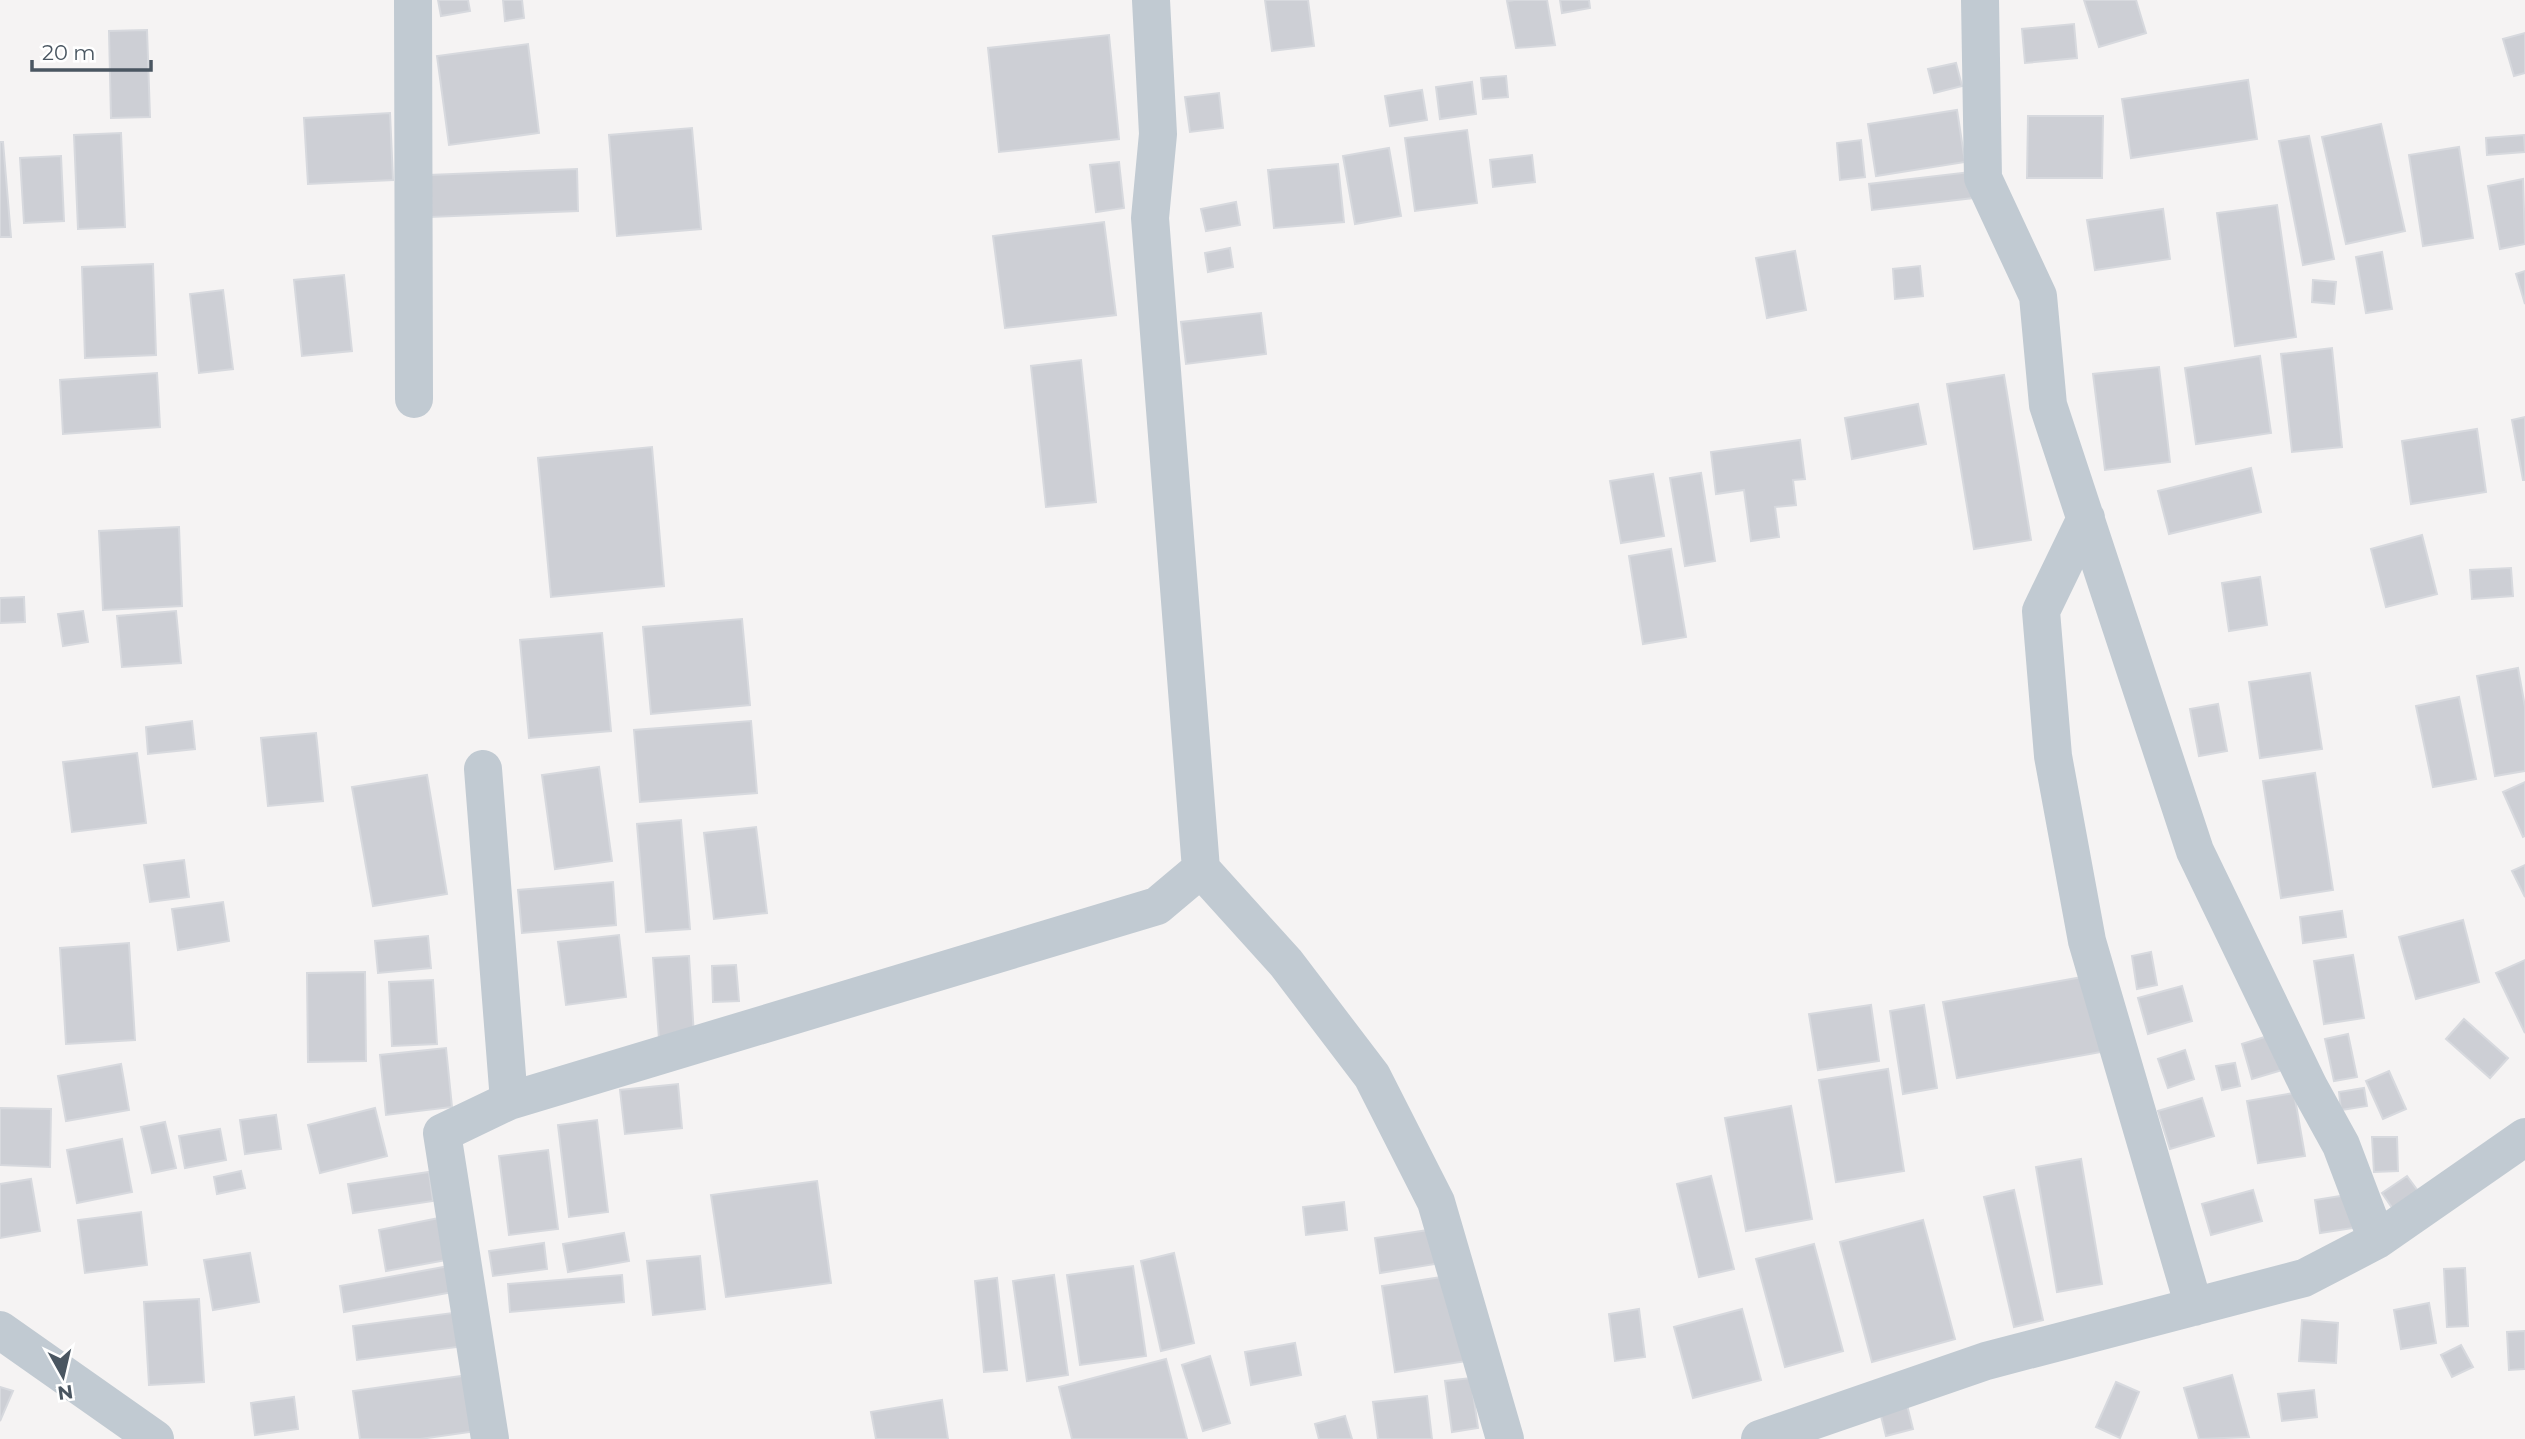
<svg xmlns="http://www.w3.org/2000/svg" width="2525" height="1439" font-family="Montserrat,sans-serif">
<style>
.building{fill:#cdcfd5;stroke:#d7d9de;stroke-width:2}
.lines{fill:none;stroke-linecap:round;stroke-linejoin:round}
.street{stroke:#c1cad2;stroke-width:38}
</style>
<rect width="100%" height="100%" fill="#f5f3f3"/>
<path class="building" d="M438,0H468L470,11L441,16Z
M503,0H522L524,18L505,21Z
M1265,0H1308L1314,46L1272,51Z
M1515,0H1547L1555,45L1516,48L1507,1Z
M1560,0H1589L1590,8L1562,13Z
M2084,0H2136L2146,33L2099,47Z
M2074,24L2077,58L2025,63L2022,29Z
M147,30L150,117L111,118L109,31Z
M2525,33V73L2514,76L2503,39Z
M1109,35L1119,139L999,152L988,48Z
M528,44L539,133L449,145L437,56Z
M1956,63L1962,86L1934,93L1928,69Z
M1506,76L1508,97L1483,99L1481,78Z
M2248,80L2257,139L2131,158L2122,99Z
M1472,82L1476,114L1440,119L1436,87Z
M1422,90L1427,120L1390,126L1385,96Z
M1219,93L1223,128L1190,132L1185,97Z
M1957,110L1965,162L1876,176L1868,124Z
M390,113L393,180L308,184L304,118Z
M2028,116H2103L2102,178H2027Z
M2381,124L2405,231L2346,244L2322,137Z
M692,128L701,229L617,236L609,135Z
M1467,130L1477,203L1415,211L1405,138Z
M121,133L125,227L78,229L74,135Z
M2524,135L2525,152L2487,155L2486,138Z
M2309,136L2334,259L2303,265L2279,141Z
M1861,140L1865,177L1840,180L1837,143Z
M0,142H3L11,237H0Z
M2459,147L2473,238L2423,246L2409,155Z
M1389,148L1401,216L1355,224L1343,156Z
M1532,155L1535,182L1493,187L1490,160Z
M61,156L64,221L24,223L20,158Z
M1119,162L1124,208L1096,212L1090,165Z
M1338,164L1344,222L1274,228L1268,170Z
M577,169L578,211L430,217L429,175Z
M1970,172L1973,198L1872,210L1869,184Z
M2523,179L2525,244L2500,249L2488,186Z
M1236,202L1240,225L1206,231L1201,209Z
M2277,205L2296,337L2235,346L2217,213Z
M2163,209L2170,259L2095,270L2087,220Z
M1104,222L1116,315L1005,328L993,236Z
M1230,248L1233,267L1208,272L1205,253Z
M1795,251L1806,310L1767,318L1756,258Z
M2382,252L2392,309L2366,313L2356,257Z
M153,264L156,355L85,358L82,267Z
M1920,266L1923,296L1895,299L1893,269Z
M2525,271V304L2516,274Z
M344,275L352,351L302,356L294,280Z
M2313,280L2336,282L2334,304L2312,302Z
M223,290L233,369L199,373L190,294Z
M1261,313L1266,354L1186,364L1181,322Z
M2332,348L2342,447L2292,452L2281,354Z
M2260,356L2271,433L2196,444L2185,368Z
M1081,360L1096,502L1046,507L1031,366Z
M2159,367L2170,462L2105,470L2093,374Z
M157,373L160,427L63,434L60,380Z
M2004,375L2031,540L1974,549L1947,384Z
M1918,404L1926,444L1852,459L1845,418Z
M2525,417V480H2523L2512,420Z
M2477,429L2486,492L2411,504L2402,441Z
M1800,440L1805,479L1793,480L1796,505L1775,507L1779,537L1751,541L1744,490L1716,494L1711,452Z
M652,447L664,586L551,597L538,458Z
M2251,468L2261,512L2169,534L2158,491Z
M1701,473L1715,561L1685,566L1670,478Z
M1653,474L1664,536L1621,543L1610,481Z
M179,527L182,606L103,610L99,531Z
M2422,535L2437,594L2386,607L2371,549Z
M1671,549L1686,637L1643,644L1629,556Z
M2511,568L2513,596L2472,599L2470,570Z
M2260,577L2267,625L2229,631L2222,583Z
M24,597L25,622L0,623V598Z
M83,611L88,642L63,646L58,614Z
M176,611L181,663L122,667L117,616Z
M742,619L750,705L651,714L643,627Z
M602,633L611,731L529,738L520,640Z
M2518,668L2525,707V771L2495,776L2477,676Z
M2310,673L2322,749L2260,758L2249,682Z
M2459,697L2476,779L2433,787L2416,706Z
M2218,704L2227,751L2199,756L2190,709Z
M192,721L195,749L148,754L146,727Z
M751,721L757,793L640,802L634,730Z
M316,733L323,801L268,806L261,738Z
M137,753L146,823L72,832L63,762Z
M599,767L612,861L555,869L542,775Z
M2315,773L2333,890L2281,898L2263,781Z
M427,775L447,894L373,906L352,787Z
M2525,782V836L2523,837L2503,792Z
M681,820L690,929L646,932L637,824Z
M756,827L767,913L714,919L704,833Z
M184,860L189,897L150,902L144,865Z
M2525,865V897L2512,871Z
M613,882L616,925L522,933L518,890Z
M223,902L229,941L178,950L172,909Z
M2342,911L2346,937L2303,943L2300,917Z
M2463,920L2479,982L2416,999L2399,937Z
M619,935L626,997L566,1005L558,942Z
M428,936L431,968L378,973L375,941Z
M129,943L135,1040L66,1044L60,948Z
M2151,952L2157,985L2137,989L2132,956Z
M2353,955L2364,1018L2324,1024L2314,961Z
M689,956L694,1036L659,1039L653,958Z
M2525,960V1033L2496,973Z
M736,965L739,1001L713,1002L712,966Z
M365,972L366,1061L308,1062L307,973Z
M2088,976L2101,1052L1957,1078L1943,1002Z
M433,980L437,1044L392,1046L389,982Z
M2182,986L2192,1021L2148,1034L2138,998Z
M1871,1005L1879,1061L1818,1070L1809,1014Z
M1924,1005L1937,1088L1903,1094L1890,1011Z
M2464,1019L2508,1058L2490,1078L2446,1039Z
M2348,1034L2357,1077L2334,1081L2325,1039Z
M2271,1035L2282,1070L2252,1079L2242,1044Z
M446,1048L452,1107L386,1115L380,1055Z
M2185,1050L2194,1079L2168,1088L2158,1059Z
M2235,1063L2240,1086L2222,1090L2216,1066Z
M121,1064L129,1110L66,1121L58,1076Z
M1888,1069L1904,1171L1836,1182L1819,1080Z
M2389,1071L2406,1109L2383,1119L2366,1081Z
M678,1084L682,1128L625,1134L620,1090Z
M2364,1088L2367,1106L2341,1110L2339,1092Z
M2294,1093L2305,1156L2258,1163L2247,1101Z
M2202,1098L2214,1136L2170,1149L2158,1111Z
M1791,1106L1812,1219L1746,1231L1725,1118Z
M0,1108L51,1109L50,1167L0,1165Z
M375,1108L387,1156L320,1173L308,1125Z
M276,1115L281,1149L245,1154L240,1120Z
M597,1120L608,1212L569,1217L558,1125Z
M165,1122L176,1168L152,1173L141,1127Z
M220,1129L226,1160L185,1168L179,1136Z
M2372,1137H2397L2398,1171L2374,1172Z
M122,1139L132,1192L77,1203L67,1150Z
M548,1150L558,1229L509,1235L499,1156Z
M2081,1159L2102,1284L2057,1292L2036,1167Z
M241,1171L245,1188L217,1194L214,1177Z
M429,1172L433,1201L353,1213L348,1184Z
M1711,1176L1734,1269L1699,1277L1677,1184Z
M2407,1176L2418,1191L2393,1209L2382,1193Z
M31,1179L40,1231L0,1238V1184Z
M817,1181L831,1283L726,1297L711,1195Z
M2014,1190L2043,1320L2014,1327L1984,1197Z
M2253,1190L2262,1221L2211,1235L2202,1204Z
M2347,1195L2353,1228L2320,1233L2315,1200Z
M1344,1202L1347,1230L1306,1235L1303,1207Z
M141,1212L147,1265L85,1273L78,1220Z
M444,1217L452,1259L386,1271L379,1230Z
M1923,1220L1955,1339L1872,1362L1840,1242Z
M1435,1229L1441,1263L1380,1273L1375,1238Z
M624,1233L629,1261L568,1272L563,1244Z
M544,1243L547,1269L493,1276L489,1251Z
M1814,1244L1843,1351L1785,1367L1756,1259Z
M250,1253L259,1302L213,1310L204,1260Z
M1174,1253L1194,1343L1161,1351L1141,1261Z
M700,1256L705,1309L653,1315L647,1261Z
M449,1266L453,1292L344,1312L340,1286Z
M1133,1266L1146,1356L1080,1365L1067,1275Z
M2465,1268L2468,1326L2447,1327L2444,1269Z
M622,1275L624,1302L510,1312L508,1284Z
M1054,1275L1068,1375L1027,1381L1013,1281Z
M1455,1275L1467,1361L1395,1372L1382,1286Z
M997,1278L1007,1370L984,1372L975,1281Z
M199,1299L204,1382L149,1385L144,1302Z
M2429,1303L2436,1343L2401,1349L2394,1310Z
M1639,1309L1645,1357L1615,1361L1609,1314Z
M1742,1309L1761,1380L1693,1398L1674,1327Z
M460,1312L465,1346L357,1360L353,1326Z
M2302,1320L2338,1323L2336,1363L2299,1361Z
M2525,1331V1369L2509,1370L2507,1332Z
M1295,1343L1301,1375L1251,1385L1245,1352Z
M2461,1345L2473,1367L2452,1377L2441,1355Z
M1210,1356L1230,1423L1203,1431L1182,1365Z
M1166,1359L1187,1439H1072L1059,1387Z
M469,1375L477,1431L420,1439H360L353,1391Z
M2232,1375L2249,1437L2199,1439L2184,1388Z
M1471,1378L1478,1428L1452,1432L1445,1381Z
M2116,1382L2139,1392L2120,1438L2096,1427Z
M0,1387L13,1391L0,1421Z
M2314,1390L2317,1417L2282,1421L2278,1394Z
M1427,1396L1432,1439H1378L1373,1402Z
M294,1397L298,1429L255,1435L251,1403Z
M942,1400L948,1439H876L871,1412Z
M1907,1405L1913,1429L1886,1436L1880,1412Z
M1345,1416L1352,1439H1319L1315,1424Z"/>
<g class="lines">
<path class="street" d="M413,0L414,399
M1980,0L1983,178L2038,296L2048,405L2195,851L2309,1087L2341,1145L2377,1240
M2086,518L2041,611L2053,756L2087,941L2194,1307
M483,769L509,1101
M1201,869L1286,963L1372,1076L1436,1202L1505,1439
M0,1330L155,1439
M490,1439L442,1133L509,1101L1157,906L1201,869L1150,218L1158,134L1151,0
M1760,1439L1986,1361L2304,1278L2377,1240L2525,1137"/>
</g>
<g transform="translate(63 1376) rotate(172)" stroke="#ffffff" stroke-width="5" paint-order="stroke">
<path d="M0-5L12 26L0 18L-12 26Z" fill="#4a5661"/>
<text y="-10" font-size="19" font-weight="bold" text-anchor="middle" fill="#4a5661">N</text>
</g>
<path d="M32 60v10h119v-10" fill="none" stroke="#4a5661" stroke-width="3.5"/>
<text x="42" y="60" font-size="21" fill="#4a5661" stroke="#ffffff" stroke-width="5" paint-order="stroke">20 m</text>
</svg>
